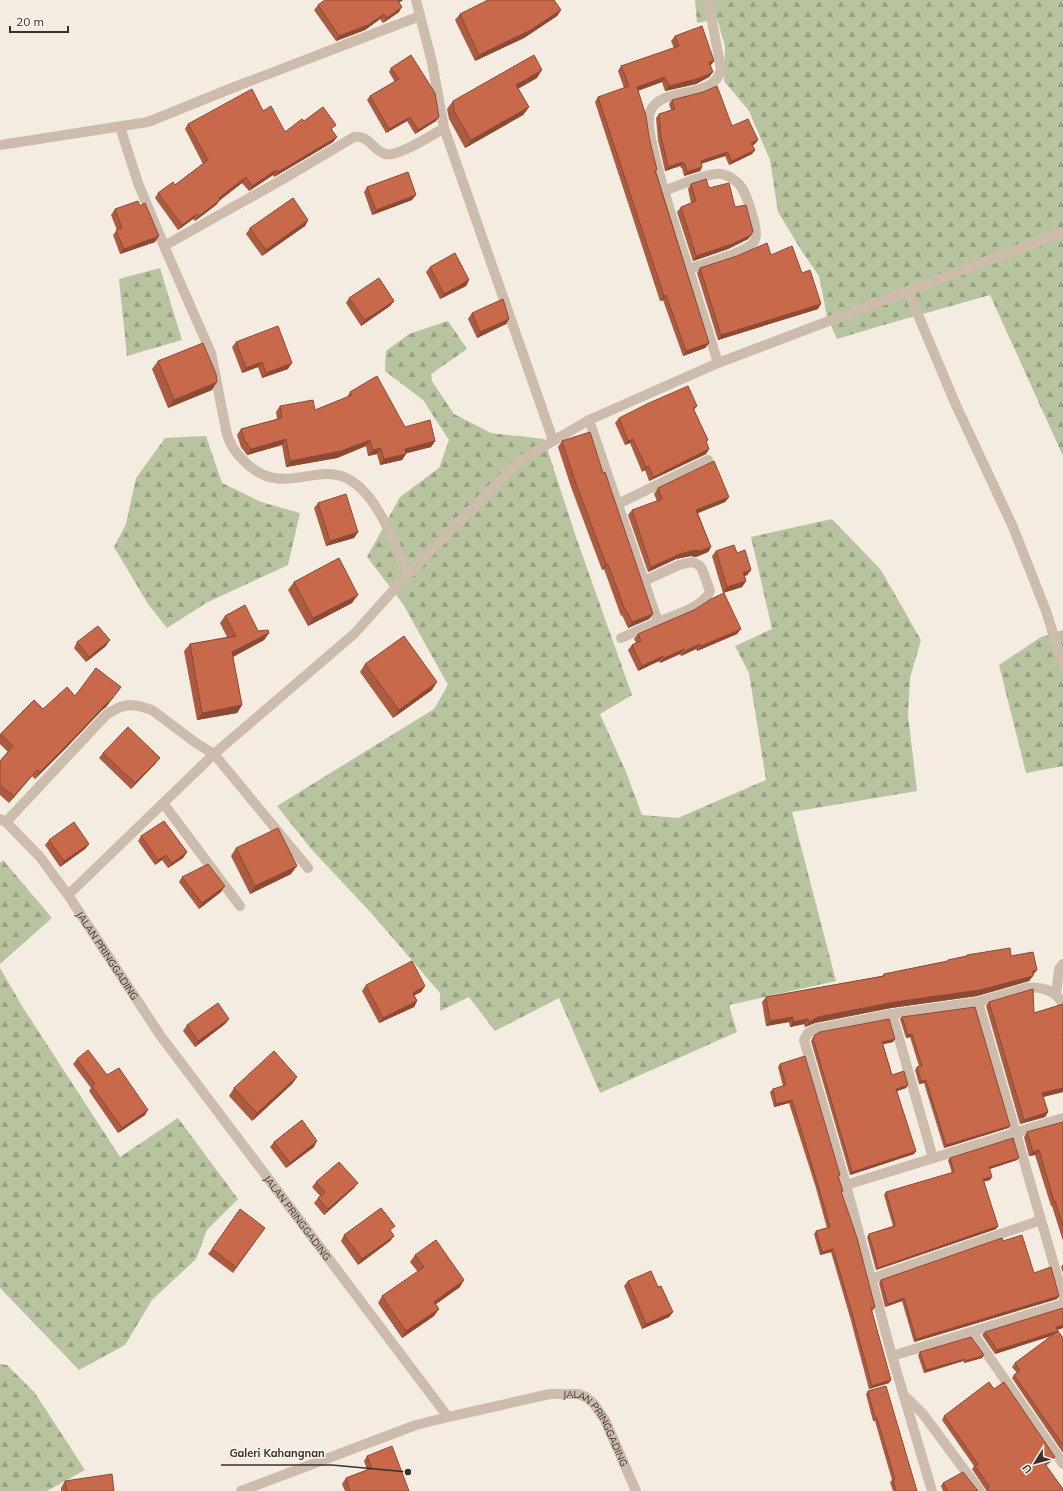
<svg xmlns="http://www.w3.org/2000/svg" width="1063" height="1491" font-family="Mulish,sans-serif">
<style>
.forest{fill:url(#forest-firs)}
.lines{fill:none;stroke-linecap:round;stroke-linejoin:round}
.street{stroke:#cdbbac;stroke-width:10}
.wall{fill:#ac5a40}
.shaded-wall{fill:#8c4a34}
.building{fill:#c8694b;stroke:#8c4a34}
.labels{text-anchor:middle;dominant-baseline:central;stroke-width:3;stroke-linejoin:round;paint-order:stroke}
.street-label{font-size:10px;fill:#3b302b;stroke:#fbf5ee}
.leader{fill:none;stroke:#3b302b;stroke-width:1.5}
.callout-dot{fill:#3b302b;stroke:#fbf5ee;stroke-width:1.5}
.callout-label{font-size:11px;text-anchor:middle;font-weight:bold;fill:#3b302b;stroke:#fbf5ee;stroke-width:3;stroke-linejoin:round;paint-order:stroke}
</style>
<defs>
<pattern id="forest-firs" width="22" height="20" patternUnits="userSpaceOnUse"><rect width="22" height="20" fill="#b8c4a0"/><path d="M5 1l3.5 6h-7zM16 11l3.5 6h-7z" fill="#97a083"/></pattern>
</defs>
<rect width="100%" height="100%" fill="#f4ebe1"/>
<path class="forest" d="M695,0H1063V456L990,295L880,326L837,339L827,316L819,276L803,253L778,212L770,160L749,111L724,81L725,46L717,19L697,23Z
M160,268L182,340L127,356L119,279Z
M448,321L467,349L431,374L432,381L454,414L491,433L544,439L577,540L632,695L600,714L626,772L642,815L678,818L766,780L749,673L735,646L772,629L751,537L832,519L881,570L921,640L910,678L908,715L917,791L792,812L836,981L729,1005L737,1032L600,1093L559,998L495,1031L469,997L440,1011V993L373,915L312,850L277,806L434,709L448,685L403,604L367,557L400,497L439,468L449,440L423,400L385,371L386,351L409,334Z
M206,436L222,483L261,502L300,513L288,565L206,603L167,628L148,604L114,547L126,524L136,478L165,438Z
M1063,630V766L1026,773L999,665L1041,637Z
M3,860L52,918L0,964V863Z
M0,968L22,1006L120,1157L178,1118L238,1199L207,1230L196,1259L152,1300L125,1345L79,1370L0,1288Z
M0,1364L7,1365L35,1393L85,1470L47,1491H0Z"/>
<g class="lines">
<g class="street">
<path d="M416,0L432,62L444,128"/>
<path d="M708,0L721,69C714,102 661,84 650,112C642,132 680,241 688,267C698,299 708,331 718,363"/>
<path d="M120,127L138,183L164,246L285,178L354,137C368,134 373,150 385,154C397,158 432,135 444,128L553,440"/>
<path d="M0,145L148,122L237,86L420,16"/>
<path d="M664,191C678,186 709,172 722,174C730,176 737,181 742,188C747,196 756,224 756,234C756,238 754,243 751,245C741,254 703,264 689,269"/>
<path d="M164,246L211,353L226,430C229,444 235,452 244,461C282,500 317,460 350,480C379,497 395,545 407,575"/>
<path d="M908,291L955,403L1013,527L1046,611L1063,665"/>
<path d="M589,420L658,622C674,615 704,607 710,591L702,569L699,565L692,562L679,565L644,581"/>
<path d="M618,504L708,460"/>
<path d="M621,638L658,622"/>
<path d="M163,803L240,906"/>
<path id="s1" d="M0,819L6,822L40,857L68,895L160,1035L448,1417L550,1394H578L586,1397L594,1404L605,1420L636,1491"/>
<path d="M6,822L107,714L120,707L129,705L139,706L152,710L196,743L214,754L308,868"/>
<path d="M68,895L214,754L354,634L407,575L519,461L589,420L718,363L1063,232"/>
<path d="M1056,995L1059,969L1063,964"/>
<path d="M978,1002L1063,1296"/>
<path d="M1063,1004C1056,990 1040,986 1026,988L978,1002L892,1014L816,1029L808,1033L804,1040L846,1185L892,1356L1063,1304"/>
<path d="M892,1014L933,1158"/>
<path d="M846,1185L1063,1118"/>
<path d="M871,1279L1041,1220"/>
<path d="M972,1332L1063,1464"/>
<path d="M892,1356L932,1491"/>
<path d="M906,1397L923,1414L980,1491"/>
<path d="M241,1491L416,1425L448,1417"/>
</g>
</g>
<path class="wall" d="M403,0L399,2V12L383,23L380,19L365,30L336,41L314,10L318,5Z
M561,10L557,16L524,38L475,61L455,20L460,14Z
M675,36L714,61L710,66L713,72L709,77L696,84L665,91L662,82L638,91L656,171L709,343L705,348L683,356L663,300L660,301L595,102L598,97L624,88L618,71L621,66L674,48L671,41Z
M391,68L436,121L415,134L407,121L386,133L367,100L370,96L395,82L389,72Z
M537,78L518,88L529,107L523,115L465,148L449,119L447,109L453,101Z
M672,100L732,126L755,144L752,145L755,150L752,154L729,165L725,156L701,163L702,167L700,171L684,176L682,168H681L680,166L665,171L658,140L656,118L659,114L671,110L669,104Z
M263,111L285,132L304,121L332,131L337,137L333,142L274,177L273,175L249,191L242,183L220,200L216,205L195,221L193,219L178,230L155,198L158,193L175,185L203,164L185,129L188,124Z
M691,184L709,188L735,207L751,235L748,239L728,249L693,261L677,212L681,207L691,203L688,189Z
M367,187L412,200L372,215L364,192Z
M115,209L155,242L120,254L113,235L117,230L111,215Z
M308,220L305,226L262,256L246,234L250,228Z
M771,255L802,273L818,309L718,340L697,273L700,268Z
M430,267L469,280L466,286L440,299L426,272Z
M349,298L394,301L390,306L361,326L346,303Z
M472,313L509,319L506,324L477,338L468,319Z
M236,342L288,369L262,378L258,367L242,373L232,347Z
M158,361L212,390L168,408L152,369Z
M350,392L405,427L435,441L431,447L406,453L402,460L380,465L377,454L368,456L366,446L337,458L286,467L282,445L247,455L241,447L237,435L241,429L277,419L276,412L280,406L315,410L347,397Z
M697,406L694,410L708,440L706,442L709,449L706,454L649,481L645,470L642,472L630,443L625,445L615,423L619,418Z
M562,441L603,473L653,614L649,619L628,628L622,615L621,616L604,569L602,570L571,487L558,447Z
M658,488L729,497L725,502L698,513L711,547L708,552L696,557L691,556L676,559L648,572L628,515L632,510L657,501L654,494Z
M318,503L358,532L354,538L326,546L314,508Z
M716,551L751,570L747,575L745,576L746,581L742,587L723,593L712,556Z
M294,582L352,603L308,626L288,590Z
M225,616L258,631L269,633L264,640L233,657L242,705L237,713L197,720L184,651L190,644L227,637L220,623Z
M638,634H737L697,651L696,649L681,656L680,654L660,663L659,661L638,671L628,650L632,645L636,643L634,639Z
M77,642L106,646L86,662L74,648Z
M365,664L432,690L393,718L360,672Z
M121,687L106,707L102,710L67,747L35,779L32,776L9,803L0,795V761L8,752L0,744V734L34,700L43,709L75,696Z
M103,753L156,763L131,789L99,758Z
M141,836L187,852L183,858L168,868L162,860L155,865L138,841Z
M49,840L89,844L85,849L60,867L45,845Z
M236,848L291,874L250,894L231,856Z
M182,877L221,892L199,909L179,882Z
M967,955L1011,956L1033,975L1029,981L977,996L891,1008L815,1023L805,1027L804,1024L790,1027L789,1022L766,1026L762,1002L766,997L882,976L884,974L947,961L948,960L966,956Z
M366,985L425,986L421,992L414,995L417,1001L414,1007L379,1023L362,991Z
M989,1002L1034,1013L1063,1004V1092L1043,1097L1048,1112L1045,1117L1020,1124L986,1006Z
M902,1017L1010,1126L1008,1128L944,1148L924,1083L919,1084L915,1070L917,1067L919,1066L910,1037L906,1038L900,1019Z
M229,1019L225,1024L195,1047L183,1031L187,1025Z
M815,1035L893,1042L883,1044L892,1075L906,1088L897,1091L914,1154L850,1175L811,1041Z
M77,1059L107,1075L145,1115L118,1133L89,1091L91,1088L73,1064Z
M780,1064L840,1175L838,1177L843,1191L842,1192L875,1307L873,1310L872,1311L889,1383L869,1389L850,1317L831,1252L820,1255L814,1234L816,1231L827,1228L816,1188L789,1103L774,1107L770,1092L773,1089L783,1086L778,1067Z
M297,1077L292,1084L252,1121L229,1096L234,1088Z
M1063,1122V1241L1052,1206H1051L1035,1155L1029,1156L1024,1137L1027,1132Z
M274,1142L314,1147L286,1168L270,1147Z
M950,1158L1017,1160L989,1169L990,1180L984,1181L996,1229L876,1270L867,1237L869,1234L893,1226L884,1195L886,1192L952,1173L948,1160Z
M316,1182L354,1188L324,1215L314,1203L318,1198L320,1196L312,1187Z
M265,1228L233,1273L208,1254L212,1249Z
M391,1232L394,1236L390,1241L358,1265L341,1241L344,1235Z
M1003,1241L1034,1273L1057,1299L914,1342L902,1301L885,1307L879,1283L881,1280Z
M415,1255L460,1287L436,1304L434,1316L402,1338L378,1303L382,1296L418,1272L410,1262Z
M1063,1264V1273L1061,1267Z
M628,1281L658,1287L673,1312L669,1317L642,1329L624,1286Z
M1063,1328L1057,1330L1063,1338V1453L1012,1378L1014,1375L1017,1373L1012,1367L1015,1363L1052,1336L995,1354L982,1335L985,1332Z
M920,1352L982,1358L964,1363L963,1361L924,1373L918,1355Z
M994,1389L1053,1460L1046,1465L1063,1491H986V1490L972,1469L974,1466L942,1420L944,1416Z
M868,1391L917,1491H893L890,1482L892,1480L875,1421H873L866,1394Z
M367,1456L409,1491H345L342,1484L346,1478L367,1470L364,1461Z
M65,1481L114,1491H61V1488Z
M943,1483L978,1491H943L941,1486Z"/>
<path class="shaded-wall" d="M399,0H403L394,6Z
M402,7L399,12L383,23L387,18Z
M561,10L557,16L524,38L475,61L479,55Z
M384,14L380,19L365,30L336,41L339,36Z
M714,61L710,66L709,62Z
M542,70L537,78L511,93L516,85Z
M713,72L709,77L696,84L665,91L669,86Z
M665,77L662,82L633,92L637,87Z
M529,107L523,115L465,148L471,140Z
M410,117L407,121L386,133L389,129Z
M439,117L436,121L415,134L418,130Z
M337,137L333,142L274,177L278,172Z
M758,140L755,144L748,147L751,143Z
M755,150L752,154L729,165L732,161Z
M727,152L725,156L698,165L701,161Z
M683,162L680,166L665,171L668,167Z
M702,167L700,171L684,176L687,172Z
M276,170L273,175L249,191L252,186Z
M246,177L242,183L220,200L216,205L195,221L199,216L219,198Z
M416,195L412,200L372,215L376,210Z
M197,214L193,219L178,230L182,225Z
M308,220L305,226L262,256L266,250Z
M751,235L748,239L728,249L693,261L696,256Z
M159,236L155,242L120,254L124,249Z
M469,280L466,286L440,299L444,294Z
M666,295L663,300L660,301L664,296Z
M394,301L390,306L361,326L365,320Z
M821,304L818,309L718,340L721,335Z
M509,319L506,324L477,338L480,332Z
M709,343L705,348L683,356L686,351Z
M262,362L258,367L242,373L246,368Z
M292,363L288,369L262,378L266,373Z
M217,382L212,390L168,408L174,400Z
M286,439L282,445L247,455L251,449Z
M633,439L630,443L625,445L628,441Z
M370,440L366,446L337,458L286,467L290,461Z
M435,441L431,447L400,455L405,449Z
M381,448L377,454L368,456L373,450Z
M709,449L706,454L649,481L653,477Z
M406,454L402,460L380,465L384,459Z
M649,466L645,470L642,472L646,467Z
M729,497L725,502L693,515L696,510Z
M358,532L354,538L326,546L330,541Z
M711,547L708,552L696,557L691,556L676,559L648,572L651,567L680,554Z
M606,564H608L604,569L602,570Z
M751,570L747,575L740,578L743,573Z
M746,581L742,587L723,593L727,587Z
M358,595L352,603L308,626L313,618Z
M653,614L649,619L628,628L632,622Z
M741,629L737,634L697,651L701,646Z
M269,633L264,640L227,660L232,652Z
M110,640L106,646L86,662L89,657Z
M700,644L696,649L681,656L685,651Z
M684,649L680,654L660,663L664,658Z
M663,656L659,661L638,671L642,666Z
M437,682L432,690L393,718L399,710Z
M121,687L106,707L102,710L67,747L35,779L40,772Z
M242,705L237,713L197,720L202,713Z
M160,758L156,763L131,789L135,783Z
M37,770L32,776L9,803L14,796Z
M89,844L85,849L60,867L64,861Z
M187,852L183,858L168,868L172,863Z
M166,855L162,860L155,865L158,860Z
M297,866L291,874L250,894L255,886Z
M225,886L221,892L199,909L202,903Z
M1037,970L1033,975V971Z
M1033,976L1029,981L977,996L891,1008L815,1023L805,1027L809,1022L818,1017Z
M425,986L421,992L409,998L413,993Z
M417,1001L414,1007L379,1023L383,1018Z
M793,1017L789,1022L766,1026L770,1021Z
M229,1019L225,1024L195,1047L198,1041Z
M808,1019L804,1024L790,1027L793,1022Z
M912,1034L910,1037L906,1038L908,1035Z
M895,1039L893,1042L880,1045L882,1042Z
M297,1077L292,1084L252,1121L257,1113Z
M926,1080L924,1083L919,1084L921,1081Z
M908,1085L906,1088L894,1092L896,1089Z
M1063,1088V1092L1039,1098L1042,1093Z
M792,1100L789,1103L774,1107L776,1104Z
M148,1110L145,1115L118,1133L122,1128Z
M1048,1112L1045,1117L1020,1124L1024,1120Z
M1010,1126L1008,1128L944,1148L946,1145Z
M317,1141L314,1147L286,1168L290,1163Z
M1039,1150L1035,1155L1029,1156L1033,1152Z
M916,1151L914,1154L850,1175L852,1172Z
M1019,1158L1017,1160L987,1170L989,1167Z
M992,1177L990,1180L982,1182L983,1179Z
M358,1183L354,1188L324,1215L328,1209Z
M998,1226L996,1229L876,1270L878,1268Z
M394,1236L390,1241L358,1265L362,1259Z
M833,1249L831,1252L820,1255L822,1252Z
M464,1280L460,1287L429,1309L434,1302Z
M1059,1296L1057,1299L914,1342L916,1339Z
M904,1298L902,1301L885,1307L888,1304Z
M439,1309L434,1316L402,1338L406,1331Z
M673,1312L669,1317L642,1329L646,1324Z
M1063,1325V1328L1053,1331L1056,1327Z
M1058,1331L1056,1334L995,1354L997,1350Z
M984,1355L982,1358L964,1363L966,1361Z
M965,1359L963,1361L924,1373L926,1370Z
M891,1380L889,1383L869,1389L872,1386Z
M1055,1457L1053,1460L1042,1468L1045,1464Z"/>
<path class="building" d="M325,0H399L398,1L402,7L387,18L384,14L368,25L339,36L318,5Z
M488,0H554L561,10L529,31L479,55L460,14Z
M702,26L714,61L709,62L713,72L700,78L669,86L665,77L637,87L646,116L649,137L657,170H655L709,343L686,351L666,295L664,296L598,97L629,86L621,66L679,46L675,36Z
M411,55L435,93L439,117L418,130L410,117L389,129L370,96L399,79L391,68Z
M534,55L542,70L516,85L529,107L471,140L454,111L453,101Z
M717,86L732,126L748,119L758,140L751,143L755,150L732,161L727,152L701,161L702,167L687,172L685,164H683V162L668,167L661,136L659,114L675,109L672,100L703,92Z
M252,89L263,111L271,106L285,132L302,119L304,121L323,107L336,125L331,129L337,137L278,172L276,170L252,186L246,177L219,198L220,200L199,216L197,214L182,225L158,193L173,182L175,185L208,160L188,124Z
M408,172L416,195L376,210L367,187Z
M706,179L709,188L729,183L735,207L746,205L753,231L751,235L732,244L696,256L681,207L696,201L691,184Z
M293,198L308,220L266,250L250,228Z
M138,201L140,206L145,203L159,236L124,249L116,230L122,228L115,209Z
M767,243L771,255L792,246L802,273L810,270L821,304L721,335L700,268L737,256Z
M455,253L469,280L444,294L430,267Z
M379,278L394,301L365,320L349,298Z
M503,299L509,319L480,332L472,313Z
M278,326L292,363L266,373L262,362L246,368L236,342Z
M203,343L216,374L217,382L174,400L158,361Z
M377,376L405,427L430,420L435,441L405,449L406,454L384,459L381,448L373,450L370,440L341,451L290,461L286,439L251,449L245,441L241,429L282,418L280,406L313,400L315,410L352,395L350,392Z
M688,386L697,406L693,408L708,440L706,441L709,449L653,477L649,466L646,467L633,439L628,441L619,418L649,403Z
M590,432L603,473L605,472L653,614L632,622L626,610H625L608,564H606L575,481L562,441Z
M714,461L729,497L696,510L711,547L700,551L694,550L680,554L651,567L632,510L662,499L658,488Z
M346,494L358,532L330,541L318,503Z
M734,545L737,553L745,550L751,570L743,573L746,581L727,587L716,551Z
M339,558L358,595L313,618L294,582Z
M724,593L741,629L701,646L700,644L685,651L684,649L664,658L663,656L642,666L632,645L641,641L638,634L694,610L711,599Z
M245,605L258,631L268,630L269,633L232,652L242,705L202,713L190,644L236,636L225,616Z
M98,626L110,640L89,657L77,642Z
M404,636L437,682L399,710L365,664Z
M96,668L121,687L111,700L107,703L72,740L40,772L37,770L14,796L0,785V761L13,746L1,734L34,700L43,709L67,687L75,696Z
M128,727L160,758L135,783L103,753Z
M164,821L187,852L172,863L166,855L158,860L141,836Z
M74,822L89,844L64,861L49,840Z
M278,828L297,866L255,886L236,848Z
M208,864L225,886L202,903L182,877Z
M1010,948L1011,956L1033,952L1037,970L1033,971V976L980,990L894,1002L818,1017L809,1022L808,1019L793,1022V1017L770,1021L766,997L884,976V974L948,961V960L967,956V955Z
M412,961L425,986L413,993L417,1001L383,1018L366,985Z
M1033,989L1034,1013L1063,1004V1034H1062L1063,1036V1088L1042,1093L1048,1112L1024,1120L989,1002Z
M218,1003L229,1019L198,1041L187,1025Z
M975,1007L1010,1126L946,1145L926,1080L921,1081L917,1067L922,1066L912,1034L908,1035L902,1017Z
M889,1019L895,1039L882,1042L892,1075L904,1071L908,1085L896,1089L916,1151L852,1172L813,1038L815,1035L820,1032Z
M88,1050L107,1075L119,1068L148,1110L122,1128L92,1086L95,1084L77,1059Z
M274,1051L297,1077L257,1113L234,1088Z
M805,1056L840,1175L838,1176L843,1191H841L857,1238L875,1307L871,1308L891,1380L872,1386L852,1313L833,1249L822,1252L816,1231L830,1227L818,1185L792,1100L776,1104L773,1089L786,1085L780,1064Z
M302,1120L317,1141L290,1163L274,1142Z
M1063,1122V1226L1055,1201H1054L1039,1150L1033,1152L1027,1132Z
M1013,1138L1019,1158L989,1167L992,1177L983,1179L998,1226L878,1268L869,1234L895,1226V1224L886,1192L954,1172L950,1158Z
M339,1162L358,1183L328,1209L318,1198L325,1192L316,1182Z
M381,1208L395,1226L390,1230L394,1236L362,1259L344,1235Z
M240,1209L265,1228L236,1267L212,1249Z
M1022,1235L1034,1273L1051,1267L1059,1296L916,1339L904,1298L888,1304L881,1280L1002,1238L1003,1241Z
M436,1240L464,1280L434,1302L439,1309L406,1331L382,1296L424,1267L415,1255Z
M651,1271L658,1287L661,1286L673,1312L646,1324L628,1281Z
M1063,1308V1325L1056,1327L1058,1331L997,1350L985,1332Z
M1058,1331L1063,1338V1445L1014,1375L1020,1371L1015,1363Z
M971,1337L984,1355L966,1361L965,1359L926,1370L920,1352Z
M989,1382L994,1389L1004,1382L1055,1457L1045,1464L1063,1489V1491H987L989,1486L975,1466L978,1464L944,1416Z
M886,1386L917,1491H896L893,1479H895L877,1418H875L868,1391Z
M392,1446L409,1491H350L346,1478L372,1468L367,1456Z
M963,1472L978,1491H948L943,1483Z
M112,1474L114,1491H67L65,1481Z"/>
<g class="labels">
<g class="street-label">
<text stroke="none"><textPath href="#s1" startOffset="175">JALAN PRINGGADING</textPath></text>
<text stroke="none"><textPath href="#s1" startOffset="499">JALAN PRINGGADING</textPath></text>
<text stroke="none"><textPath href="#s1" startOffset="918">JALAN PRINGGADING</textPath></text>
</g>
</g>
<path class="leader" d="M408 1472L332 1465H221"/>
<circle class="callout-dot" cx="408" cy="1472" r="4"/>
<g class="callout-label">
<text x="277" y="1457">Galeri Kahangnan</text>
</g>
<g transform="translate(1035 1463) rotate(233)" stroke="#fbf5ee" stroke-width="3" paint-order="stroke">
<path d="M0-3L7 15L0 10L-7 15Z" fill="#3b302b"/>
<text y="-6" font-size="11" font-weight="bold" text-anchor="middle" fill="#3b302b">U</text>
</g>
<path d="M10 26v6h58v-6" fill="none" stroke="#3b302b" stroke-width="2"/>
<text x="16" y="26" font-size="12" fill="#3b302b" stroke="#fbf5ee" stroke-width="3" paint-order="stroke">20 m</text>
</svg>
